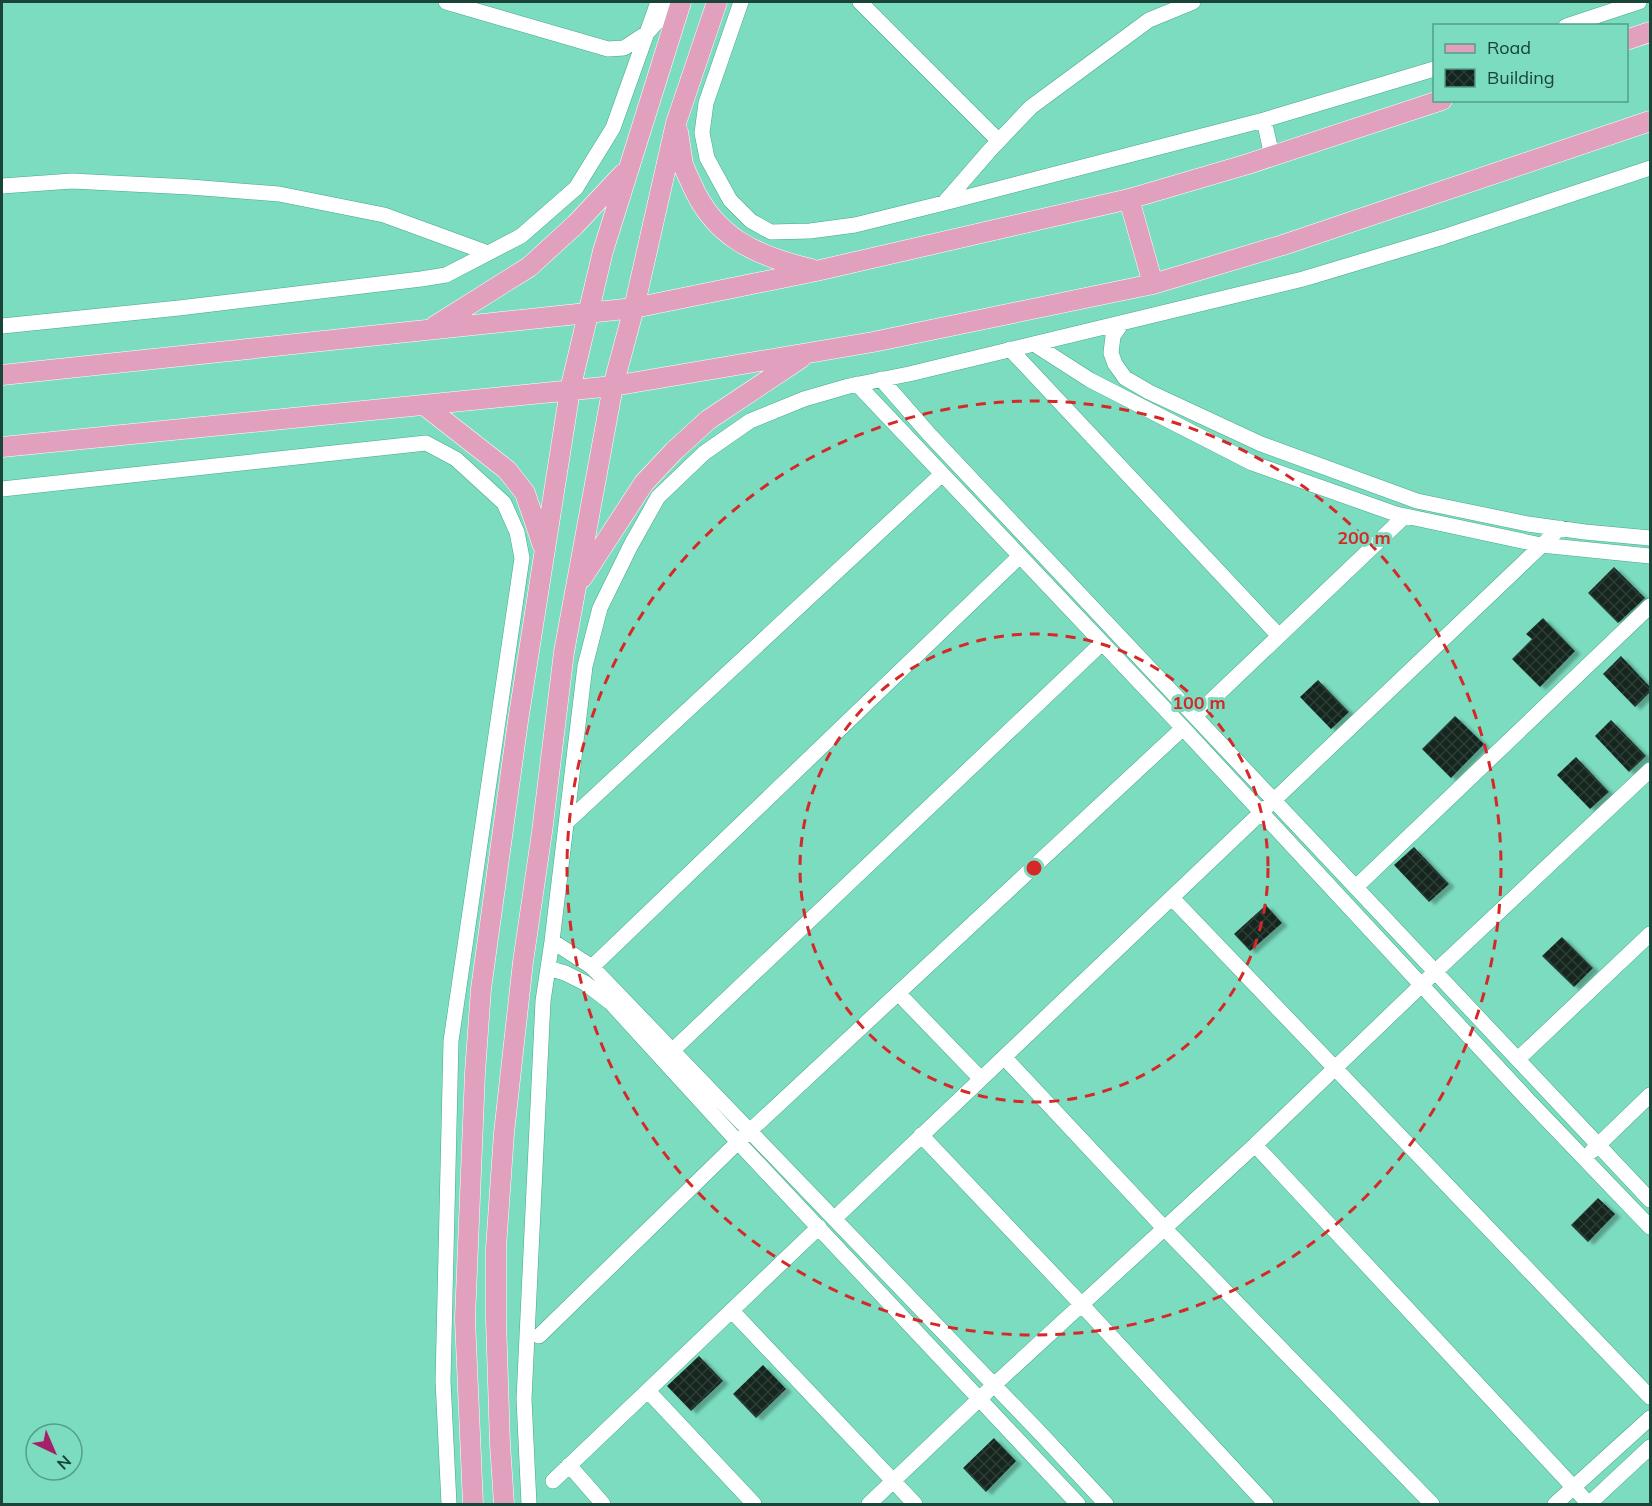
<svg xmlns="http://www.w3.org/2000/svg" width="1652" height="1506" font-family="Mulish,sans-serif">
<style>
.building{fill:url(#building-cross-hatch);filter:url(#shadow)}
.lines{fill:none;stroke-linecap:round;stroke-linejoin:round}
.minor-casing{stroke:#45a88d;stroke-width:16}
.major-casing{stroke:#fff;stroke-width:21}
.minor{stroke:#fff;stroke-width:15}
.major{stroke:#e2a0bf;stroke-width:20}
.ring{fill:none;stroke:#d62828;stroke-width:3;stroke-dasharray:10 8}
.centre{fill:#d62828;stroke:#7bdcbf;stroke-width:3}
.ring-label{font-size:18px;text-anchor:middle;font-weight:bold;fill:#d62828;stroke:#7bdcbf;stroke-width:6;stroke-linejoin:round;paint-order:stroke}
</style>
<defs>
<pattern id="building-cross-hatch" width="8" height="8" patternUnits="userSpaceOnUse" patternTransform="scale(1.5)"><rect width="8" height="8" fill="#13251f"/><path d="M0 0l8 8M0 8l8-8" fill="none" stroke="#2c3d38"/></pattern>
<filter id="shadow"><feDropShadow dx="5.5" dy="3" stdDeviation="1.5" flood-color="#0004"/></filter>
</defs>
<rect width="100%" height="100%" fill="#7bdcbf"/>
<path class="building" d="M1614,567L1645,598L1618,623L1588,593Z
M1543,618L1575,651L1540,687L1512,659L1532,639L1526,634Z
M1621,656L1650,687V692L1635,707L1603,674Z
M1318,680L1349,712L1331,729L1300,697Z
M1455,716L1484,744L1451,778L1422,749Z
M1611,720L1646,756L1629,772L1595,736Z
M1576,757L1609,792L1590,809L1557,775Z
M1414,847L1449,884L1429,902L1394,865Z
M1266,905L1282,923L1250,951L1234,934Z
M1562,937L1593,968L1574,987L1542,956Z
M1598,1198L1615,1214L1588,1242L1571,1225Z
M699,1356L723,1381L691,1411L667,1386Z
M763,1365L786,1389L756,1418L733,1394Z
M994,1438L1016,1461L986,1492L963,1468Z"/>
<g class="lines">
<g class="minor-casing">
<path id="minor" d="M446,2L608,49L624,48L647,33L675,2
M741,2L706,103L702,133L707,158L730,200L751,221L771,232L810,231L855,225L944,203L1264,120L1434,69
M860,2L999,141
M1566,26L1639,2
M1264,120L1272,156
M2,186L72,181L190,187L279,194L384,215L488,253
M944,203L990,150L1031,107L1149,20L1193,2
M1122,323L1113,336L1111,353L1115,364L1125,378L1149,392L1261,444L1417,501L1528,524L1585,532L1650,538
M2,326L179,308L421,279L446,275L521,236L576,188L613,128L658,2
M1034,344L1090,380L1252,463L1396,514L1541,545L1650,556
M1010,349L1279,636
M881,379L929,434L1650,1200
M857,384L1183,728L1529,1101L1650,1227
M2,489L426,443L456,459L504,503L517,532L522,558L451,1041L443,1381L449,1504
M1195,716L1405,516
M567,822L942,474
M1356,887L1650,606
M1172,898L1650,1397
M552,941L592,967L1043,1436L1106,1504
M592,967L1020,556
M548,968L565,973L585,983L611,1003L738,1142L1078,1504
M898,993L981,1079
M673,1050L1102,643
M1004,1057L1165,1229L1432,1504
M1518,1059L1650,934
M921,1135L1082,1305L1266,1504
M1255,1145L1589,1504
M1592,1151L1650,1095
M835,1218L1560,528
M732,1311L915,1504
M539,1336L738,1142L1183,728
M648,1391L754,1504
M569,1465L603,1504
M553,1481L819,1227
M529,1504L524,1399L543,1001L552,941L585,666L600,608L631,545L658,497L704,453L750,421L804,399L849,386L909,374L1303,279L1443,237L1650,168
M869,1504L994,1385L1255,1145L1436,971L1650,770
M1555,1504L1650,1418
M1589,1504L1650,1447"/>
</g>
<g class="major-casing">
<path id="major" d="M1626,40L1650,32
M678,132C680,143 681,154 683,164C685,171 689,178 692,185C715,238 757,256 811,269
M1129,199L1153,284
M435,326L529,267L575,225L623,174
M2,375L634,308L816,271L1129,199L1248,164L1442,100
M424,405L507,470L525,493L543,546
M2,447L613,386L873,342L1153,284L1283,245L1650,121
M582,578L644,483L674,451L708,420L801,358
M473,1504L465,1319L475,1073L481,989L518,721L570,390L603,251L681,2
M504,1504L500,1444L496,1320V1248L504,1133L523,962L542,832L564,652L613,386L634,308L676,123L717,2"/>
</g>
<use href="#minor" class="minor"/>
<use href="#major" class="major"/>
</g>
<g class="ring">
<circle cx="1034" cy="868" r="234"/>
<circle cx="1034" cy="868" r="467"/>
</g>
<circle cx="1034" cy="868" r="9" class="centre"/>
<g class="ring-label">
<text x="1364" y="544">200 m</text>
<text x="1199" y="709">100 m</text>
</g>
<rect width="1652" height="1506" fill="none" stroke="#1a4438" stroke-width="6"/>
<rect x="1433" y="24" width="195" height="78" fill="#7bdcbf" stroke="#549f89" stroke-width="1.5"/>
<rect x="1445" y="44" width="30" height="9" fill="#e2a0bf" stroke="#549f89" stroke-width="1.5"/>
<text x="1487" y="54" font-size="18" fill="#1a4438">Road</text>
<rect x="1445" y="69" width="30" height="18" fill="url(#building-cross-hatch)" stroke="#549f89" stroke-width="1.5"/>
<text x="1487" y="84" font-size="18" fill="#1a4438">Building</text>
<g transform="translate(54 1452) rotate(136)"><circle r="28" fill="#7bdcbf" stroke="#549f89" stroke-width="1.5"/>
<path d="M0-4.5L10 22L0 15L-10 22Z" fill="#a51f69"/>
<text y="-9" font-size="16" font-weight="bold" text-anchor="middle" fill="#1a4438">N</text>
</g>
</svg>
